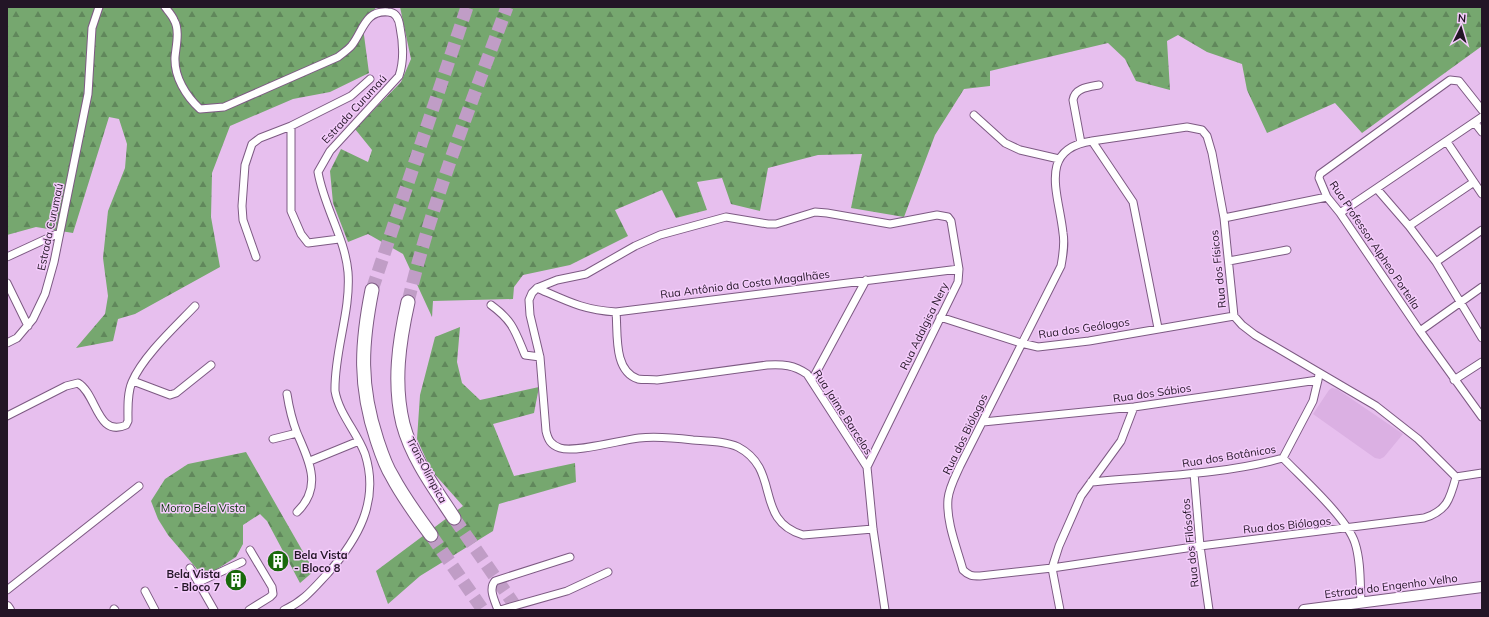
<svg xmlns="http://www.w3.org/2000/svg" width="1489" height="617" font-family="Mulish,sans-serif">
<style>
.built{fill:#dbb0e3}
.forest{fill:url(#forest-firs)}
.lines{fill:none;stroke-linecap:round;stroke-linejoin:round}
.highway-tunnel{stroke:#c09dc6;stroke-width:13;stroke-dasharray:13 6;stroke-linecap:butt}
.street-casing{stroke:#7d5a83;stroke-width:9}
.secondary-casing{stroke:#7d5a83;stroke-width:12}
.highway-casing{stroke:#7d5a83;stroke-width:15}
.street{stroke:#fff;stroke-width:7}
.secondary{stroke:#fff;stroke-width:10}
.highway{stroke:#fff;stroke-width:13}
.labels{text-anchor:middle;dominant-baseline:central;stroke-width:3;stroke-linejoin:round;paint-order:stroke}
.street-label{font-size:11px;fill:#231526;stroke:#f4ccfb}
.park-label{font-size:11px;fill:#023700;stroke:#f4ccfb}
.poi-label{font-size:11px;font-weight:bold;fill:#231526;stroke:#f4ccfb;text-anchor:start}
</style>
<defs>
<pattern id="forest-firs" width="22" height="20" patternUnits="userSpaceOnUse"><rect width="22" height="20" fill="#76a76f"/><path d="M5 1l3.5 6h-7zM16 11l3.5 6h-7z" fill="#60875b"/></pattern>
</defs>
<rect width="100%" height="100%" fill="#e7bfee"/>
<path class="built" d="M1332,388L1337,389L1403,434L1384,457L1380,459L1375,458L1313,414L1329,390Z"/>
<path class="forest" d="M7,7H377L362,20L369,73L330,92L293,99L230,126L212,173L211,217L220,267L135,314L118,319L113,341L76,348L105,314L108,296L103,258L108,211L125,168L127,144L119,119L109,117L73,233L36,227L7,235Z
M400,7H1482V46L1362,133L1335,103L1267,133L1247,90L1242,64L1207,52L1178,35L1167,41L1170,90L1136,81L1125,59L1108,43L990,71V86L964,89L935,135L904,217L851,208L862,154L818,155L768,168L760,211L731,204L722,178L697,182L707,210L676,218L662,190L615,210L628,236L570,265L523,275L514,287L513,299L433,301L432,317L403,254L368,234L348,242L333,203L330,171L341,149L368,162L372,150L355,129L401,82L411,59Z
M460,327L457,362L462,383L480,400L539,387L534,413L493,424L514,476L575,463L576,482L499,504L493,531L420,576L388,604L376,571L463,506L431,470L417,439L420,395L435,337Z
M246,452L314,571L300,583L267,521L260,514L243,525V544L236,557L211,573L197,569L168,535L158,519L151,501L165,479L188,464Z"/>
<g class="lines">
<path class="highway-tunnel" d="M372,290L467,7
M408,302C432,201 471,104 507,7
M454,518L518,610
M431,535L483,610"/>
<g class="street-casing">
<path id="street" d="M165,7C168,11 172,15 174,20C180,30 176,46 175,57C174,77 186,96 200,109L224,107L338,57C343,53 349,49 352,45C363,31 365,10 388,12C396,12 399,19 400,27C403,42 404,61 399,76L330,151L318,172C324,207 345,238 348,272C351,312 334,351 335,391C339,414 357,432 365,454C380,501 358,539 328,573C313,589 304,601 284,610
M1482,110L1459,81L1450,80L1320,174L1319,178L1327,197L1340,213L1420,331L1482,417
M974,115L1005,143L1020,150L1059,159
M1475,123L1482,132
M291,126V211L301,234L308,243L339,239
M1092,141L1187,127L1202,130L1207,136L1212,153L1224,218L1234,316L1242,325L1255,335L1376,406L1418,439L1456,477
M1447,142L1482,194
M1081,143L1073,100C1075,88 1088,87 1099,85
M1377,189L1409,226L1436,262L1482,338
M1340,213L1482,117
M1224,218L1327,197
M1409,226L1474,182
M7,257L59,233
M256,257L243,220L242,206L245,165L252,144L260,138L291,126L351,96L370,79
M1229,261L1287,250
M1436,262L1482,230
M7,283L28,326
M537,288C567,301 583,310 616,312L959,269
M491,305C513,321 515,331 525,355L540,357
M616,312C618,333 613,371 638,379C643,380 651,379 657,380L767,365C783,364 794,365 807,374L867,467L873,529L885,610
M940,317L1021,343L1038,347L1089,341L1234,316
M1158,328L1133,202L1092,141C1037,149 1059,194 1063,233C1065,244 1063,255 1061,266L960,466C955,477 949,488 948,499C946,522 957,548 963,570C969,576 972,576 980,576L1052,568L1200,546L1424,518C1447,511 1450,499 1456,477L1482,473
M1420,331L1482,287
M7,343L17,338L33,319L45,294L54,262L88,94L92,28L99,7
M812,380L866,280
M1454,380L1482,362
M133,381L170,395L176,393L211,365
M287,394C289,407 292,420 297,433C309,461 323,487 297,512
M7,416L66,386L78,383C97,394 97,438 126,425L128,421C128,408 127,394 132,382C143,356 175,327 195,306
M983,422L1134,407L1318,380L1319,374
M273,439L297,433
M1283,458C1303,479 1347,518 1355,543C1361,561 1360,583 1361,602
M310,461L359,441
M867,467L958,282L959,269L951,221L948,217L937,215L890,224L827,213L815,212L776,224H768L726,217L660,235L635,246L586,274L557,280L537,288L532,293L529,300L530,315L540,357L546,431C548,440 551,445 560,448C575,453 621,440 639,438C656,436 676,438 693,440C707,441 726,441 738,447C782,470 753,520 803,535L873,529
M1194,473L1200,546L1209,610
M1091,482C1155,476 1222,475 1283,458L1313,401L1318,380
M190,568L214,610
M199,582L242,562
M7,590L139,486
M145,591L155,610
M114,609L115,610
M249,610L270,597L273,594L272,587L250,550
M498,610C495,601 488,589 495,581L570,557
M500,610L567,591L608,572
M1060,610L1052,568L1059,546L1081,496L1121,441L1134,407"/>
</g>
<g class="secondary-casing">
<path id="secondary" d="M7,607L9,610
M1304,610L1482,587"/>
</g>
<g class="highway-casing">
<path id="highway" d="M372,290C361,345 359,386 377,440C381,452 385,465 392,476C403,497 417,516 431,535
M408,302C399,342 393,383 403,424C412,458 435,489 454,518"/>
</g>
<use href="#street" class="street"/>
<use href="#secondary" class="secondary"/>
<use href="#highway" class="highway"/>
</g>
<defs>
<g id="building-disc" transform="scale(1.15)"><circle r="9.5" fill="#19690b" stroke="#f4ccfb"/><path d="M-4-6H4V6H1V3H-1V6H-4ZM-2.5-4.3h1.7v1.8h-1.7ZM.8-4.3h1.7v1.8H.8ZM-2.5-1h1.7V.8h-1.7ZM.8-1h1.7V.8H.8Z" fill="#fff"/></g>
</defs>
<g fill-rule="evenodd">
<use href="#building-disc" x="278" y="561"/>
<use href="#building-disc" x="236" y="580"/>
</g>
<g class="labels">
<g class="street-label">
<text transform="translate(354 109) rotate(-47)">Estrada Curumaú</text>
<text transform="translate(50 227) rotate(-78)">Estrada Curumaú</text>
<text transform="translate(1375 245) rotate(56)">Rua Professor Alpheo Portella</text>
<text transform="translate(1218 269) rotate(-96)">Rua dos Físicos</text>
<text transform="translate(745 284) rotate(-7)">Rua Antônio da Costa Magalhães</text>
<text transform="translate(924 326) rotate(-64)">Rua Adalgisa Nery</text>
<text transform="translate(1084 328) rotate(-8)">Rua dos Geólogos</text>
<text transform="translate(1152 393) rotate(-8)">Rua dos Sábios</text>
<text transform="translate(843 412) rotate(57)">Rua Jaime Barcelos</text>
<text transform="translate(965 434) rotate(-64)">Rua dos Biólogos</text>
<text transform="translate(1229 456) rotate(-9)">Rua dos Botânicos</text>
<text transform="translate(427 470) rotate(62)">TransOlímpica</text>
<text transform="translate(1287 525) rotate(-6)">Rua dos Biólogos</text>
<text transform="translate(1190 543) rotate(-96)">Rua dos Filósofos</text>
<text transform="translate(1391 586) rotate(-7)">Estrada do Engenho Velho</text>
</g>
<g class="park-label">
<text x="203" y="508">Morro Bela Vista</text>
</g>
<g class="poi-label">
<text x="294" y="555">Bela Vista<tspan x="294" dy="13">- Bloco 8</tspan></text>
<text x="220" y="574" text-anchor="end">Bela Vista<tspan x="220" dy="13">- Bloco 7</tspan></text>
</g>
</g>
<rect width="1489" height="617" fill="none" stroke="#231526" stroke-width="16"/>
<g transform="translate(1461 28) rotate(5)" stroke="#f4ccfb" stroke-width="3" paint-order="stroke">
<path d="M0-3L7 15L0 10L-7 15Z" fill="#231526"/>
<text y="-6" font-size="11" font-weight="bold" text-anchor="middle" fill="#231526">N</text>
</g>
</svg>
